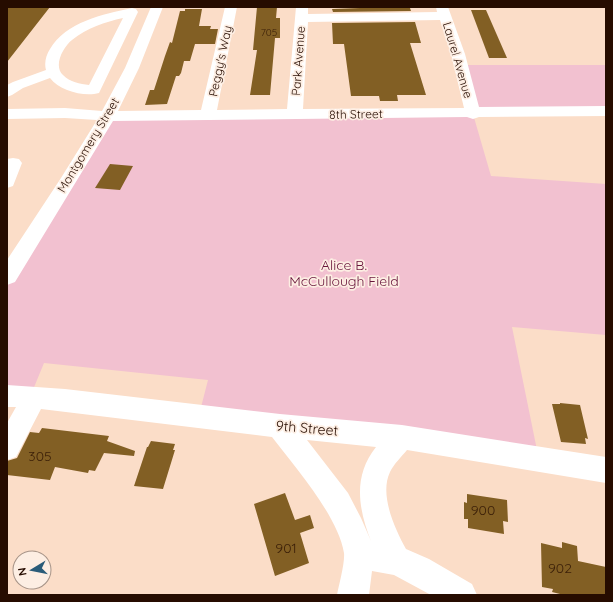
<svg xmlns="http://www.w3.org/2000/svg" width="613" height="602" font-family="Quicksand,sans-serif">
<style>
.green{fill:#f2c1d0}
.building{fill:#825f24}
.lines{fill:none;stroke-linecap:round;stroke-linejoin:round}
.minor{fill:#fff;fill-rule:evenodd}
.labels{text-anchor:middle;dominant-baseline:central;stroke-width:3.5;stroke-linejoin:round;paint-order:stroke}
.far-number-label{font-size:10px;fill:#3d2109}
.far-street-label{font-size:12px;fill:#260c00;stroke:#fdeee3}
.park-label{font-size:14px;fill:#69163c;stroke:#fdeee3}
.street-label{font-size:14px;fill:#260c00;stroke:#fdeee3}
.near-number-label{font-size:14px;fill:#3d2109}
</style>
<rect width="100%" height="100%" fill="#fbddc8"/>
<path class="green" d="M461,65H606V112L473,114L491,176L606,184V335L512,327L539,460L199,415L208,380L44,363L30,397L7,396V277L107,116L473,114Z"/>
<path class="building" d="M7,7H50L7,62Z
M257,7H277L276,18H280V38H275L270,95H250L257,50H253Z
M360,8H410L411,11L333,12L332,9Z
M185,9H202L199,26H211L210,29H218L215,44H195L190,61H184L181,73L179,76H176L167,104L145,105L150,90H154L165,56L170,42L172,43L180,11H185Z
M471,10H486L507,58H489Z
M415,22L421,43H410L426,95H397L398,101H380L379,96H351L344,44H333L332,23Z
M110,164L133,166L120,190L95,188Z
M560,403L580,405L588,439L585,438L586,444L561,442L552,404H560Z
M42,428L109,436L107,441L135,451L134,456L104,453L95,471L89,470L88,473L55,467L50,480L7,475V461L17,458L30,432L39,433Z
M151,441L175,444L173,450H175L163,489L134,486L147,447H148Z
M285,493L295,520L310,515L314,528L300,533L309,563L275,576L254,504Z
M467,494L507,500L508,522L503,521L504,534L468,528V519H464V502L467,503Z
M562,542L577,546L578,561L606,567V595H564L552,592L553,589L542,587L541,543L562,548Z"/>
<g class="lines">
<path class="minor" d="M151,7H163L139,68L118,111L201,110L225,7H237L217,110L287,109L296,7H308V14L437,12L436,7H448L465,54L479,107L606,106V116L479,117L473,119L467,117L113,121L15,282L7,285V260L61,178L97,120L65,118L7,119V109L65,108L102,111L125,68ZM440,20L451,54L464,108L303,109L308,22Z
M132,8L136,9L138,12L99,93C84,97 60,91 50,78L23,88L12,95L7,97V85L13,82L46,70C44,63 46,55 50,49C66,22 103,14 132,8ZM123,18L89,85C80,84 70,82 63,75C53,66 63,47 72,40C87,28 105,22 123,18Z
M13,158L19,159L22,163L13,186L7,188V159Z
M7,385L65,389L280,414L402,425L606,457V483L407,450C401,457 394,464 390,472C379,495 395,529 406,549L429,559L472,584L477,595H431L394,575L372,571L369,595H337C339,584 345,563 344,553C338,516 295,467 272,437L41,409L16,457L7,460V423L16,407H7ZM307,440L376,447C353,476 358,508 371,541L361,518L348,493Z"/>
</g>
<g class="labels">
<g class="far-number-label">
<text x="269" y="32">705</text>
</g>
<g class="far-street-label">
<text transform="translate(458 60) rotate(74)">Laurel Avenue</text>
<text transform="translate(220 61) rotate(-78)">Peggy's Way</text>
<text transform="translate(298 61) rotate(-86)">Park Avenue</text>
<text transform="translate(356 114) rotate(-1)">8th Street</text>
<text transform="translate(88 145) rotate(-59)">Montgomery Street</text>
</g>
<g class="park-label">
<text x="344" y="265">Alice B.<tspan x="344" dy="16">McCullough Field</tspan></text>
</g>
<g class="street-label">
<text transform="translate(307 428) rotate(5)">9th Street</text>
</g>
<g class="near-number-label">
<text x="40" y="456">305</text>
<text x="483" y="510">900</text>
<text x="286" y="548">901</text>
<text x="560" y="568">902</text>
</g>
</g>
<rect width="613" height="602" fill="none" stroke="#260c00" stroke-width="16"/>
<g transform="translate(32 570) rotate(260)"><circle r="19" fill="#fdeee3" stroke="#a79488"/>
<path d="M0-3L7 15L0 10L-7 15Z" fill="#2a5c79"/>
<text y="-6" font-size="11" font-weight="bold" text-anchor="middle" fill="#260c00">N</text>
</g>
</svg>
